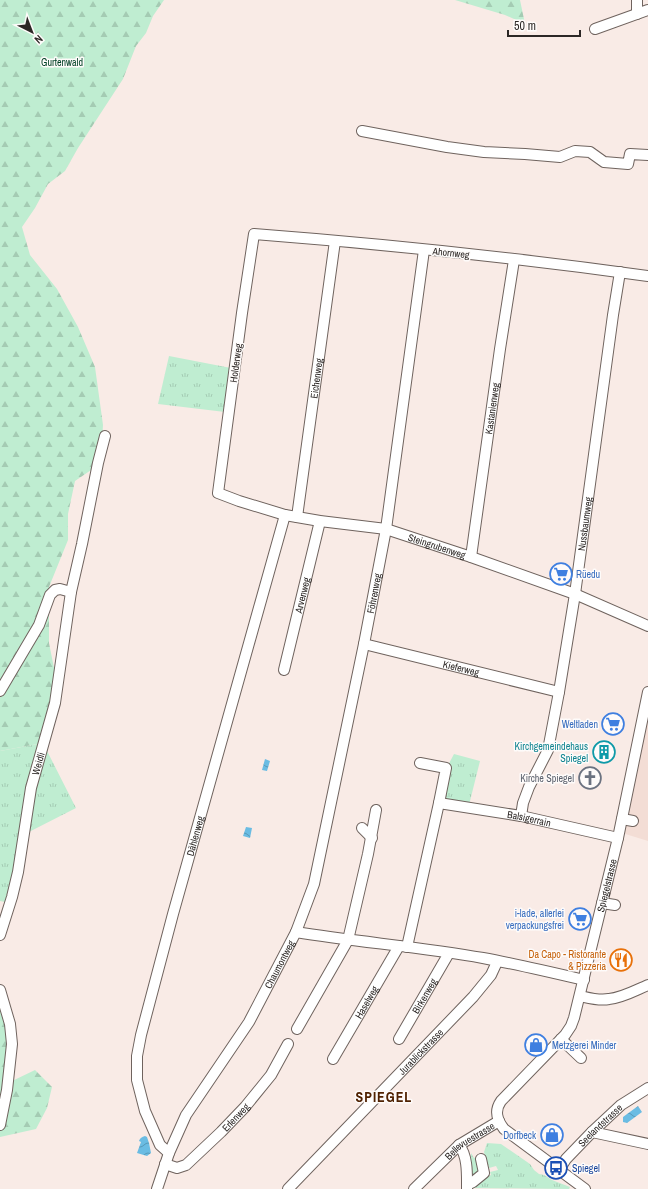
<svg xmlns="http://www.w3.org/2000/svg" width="648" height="1189" font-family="'Archivo Narrow',sans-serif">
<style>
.built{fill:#f3ddd5}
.grass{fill:url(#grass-tufts)}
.forest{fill:url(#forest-firs)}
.water{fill:url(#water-waves)}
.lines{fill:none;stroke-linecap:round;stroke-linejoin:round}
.minor-casing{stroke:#6f635e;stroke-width:12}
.minor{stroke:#fff;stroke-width:10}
.labels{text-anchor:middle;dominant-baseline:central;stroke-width:3;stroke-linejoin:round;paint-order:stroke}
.park-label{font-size:10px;fill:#004025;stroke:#fefbfa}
.street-label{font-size:10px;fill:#2c2725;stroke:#fefbfa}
.shop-label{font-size:10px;fill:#366cbe;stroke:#fefbfa;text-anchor:end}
.culture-label{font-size:10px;fill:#0d838f;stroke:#fefbfa;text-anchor:end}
.worship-label{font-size:10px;fill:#5b616d;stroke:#fefbfa;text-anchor:end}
.food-label{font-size:10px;fill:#c56008;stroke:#fefbfa;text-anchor:end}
.transit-label{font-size:10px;fill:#164399;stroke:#fefbfa;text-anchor:start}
.district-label{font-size:14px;font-weight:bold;letter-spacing:1px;fill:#502202;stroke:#fefbfa}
</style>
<defs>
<pattern id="grass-tufts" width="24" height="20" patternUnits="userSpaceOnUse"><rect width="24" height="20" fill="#bfedd1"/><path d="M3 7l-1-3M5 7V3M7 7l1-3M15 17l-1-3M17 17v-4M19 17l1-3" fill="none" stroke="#a4cbb3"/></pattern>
<pattern id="forest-firs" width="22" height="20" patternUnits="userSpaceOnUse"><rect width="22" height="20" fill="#bfedd1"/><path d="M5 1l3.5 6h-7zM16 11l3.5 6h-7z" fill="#a4cbb3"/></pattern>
<pattern id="water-waves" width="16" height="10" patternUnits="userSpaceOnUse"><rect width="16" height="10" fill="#6abce3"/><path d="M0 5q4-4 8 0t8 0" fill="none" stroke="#5799b8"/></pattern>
</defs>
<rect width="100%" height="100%" fill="#f9ebe6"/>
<path class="built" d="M648,692V841L619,832Z"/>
<path class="grass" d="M169,356L231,368L225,412L158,404Z
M43,743L76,808L23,835L5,902L0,901V751Z
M454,754L480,761L468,809L439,802L446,769Z
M487,1143L501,1144L530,1164L534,1170L539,1174L544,1175L552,1180L570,1187L569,1189L473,1188L472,1187L482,1179L491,1175L490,1172L498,1170L496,1166L489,1168L488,1164L485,1165L483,1157L485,1156L484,1152Z
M471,1153L474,1158L477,1157L478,1174L472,1177L469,1157H471Z"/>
<path class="forest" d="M0,0H164L153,16L146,33L136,46L123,79L78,148L65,171L48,184L35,208L22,227L30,255L57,289L78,327L95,367L103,425L102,441L97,466L75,481L68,514V540L49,587V643L56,678L43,743L0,751Z
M455,0H520L525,24L505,15Z
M0,993L9,1025L8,1083L35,1070L52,1087L47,1108L36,1129L0,1137Z"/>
<path class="water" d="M265,759L270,761L267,771L262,770Z
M246,827L252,828L250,838L243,836Z
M638,1106L642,1112L627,1123L623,1122V1117Z
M145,1136L147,1137L149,1143L151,1153L147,1156L137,1153L141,1142L139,1141C140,1138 142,1137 145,1136Z"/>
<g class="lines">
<g class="minor-casing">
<g id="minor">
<path d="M637,14V0"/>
<path d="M595,29L648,10"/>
<path d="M362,131L447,147L484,152L525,154L560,157L575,151L590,152L604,162L628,164L630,154L648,155"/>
<path id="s1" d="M648,276C517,258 386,244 254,234L242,313L218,493L239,501L285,515L320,521L386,529L471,557L575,594L648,626"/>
<path id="s2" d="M297,517L335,241"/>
<path id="s3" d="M471,557L500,349L514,260"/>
<path id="s4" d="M364,644L559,692"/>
<path id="s5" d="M284,670L320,521"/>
<path d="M0,691L39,625L50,595L55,590L60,589L71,592"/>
<path d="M420,763L446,768L439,803"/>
<path id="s6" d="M521,816L523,803L529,787L548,750L559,692L575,594L613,315L620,272"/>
<path d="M622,819L633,821"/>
<path d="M362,828L372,838"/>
<path d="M602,903L615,905"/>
<path id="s7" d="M296,932L314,884L364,644L386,529L424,250"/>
<path id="s8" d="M0,935L12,897L18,872L31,788L55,703L71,592L82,544L98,463L105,436"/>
<path id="s9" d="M407,947L439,803L521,816L618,838"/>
<path d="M0,990L10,1024L12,1044L7,1090L0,1125"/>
<path d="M580,996C589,998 599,1001 609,999C622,998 636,990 648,985"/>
<path d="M297,1029L348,940L368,854L376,810"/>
<path id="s10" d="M399,1039L449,953"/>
<path d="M561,1039L581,1058"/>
<path id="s11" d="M333,1059L399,946"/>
<path d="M592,1132L648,1144"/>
<path d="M459,1145C468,1156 467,1175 467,1189"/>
<path id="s12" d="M169,1153L160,1145L145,1111L137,1080V1056L141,1035L173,914L285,515"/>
<path id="s13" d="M165,1164L177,1168L186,1165L221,1132L245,1107L271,1075L288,1044"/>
<path id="s14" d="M559,1170L566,1159L592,1132L621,1105L648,1088"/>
<path d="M467,1185L473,1182L484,1173L481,1159"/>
<path id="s15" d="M157,1189L169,1153L186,1115L249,1022L296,932C358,942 421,947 483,958C516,964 550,972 584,980"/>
<path id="s16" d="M288,1189L473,997L491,975L497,962"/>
<path id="s17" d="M414,1189L459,1145L499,1121"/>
<path id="s18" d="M585,1189L504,1129C497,1120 494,1111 501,1101L565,1035L571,1026L574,1018L618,838L648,692"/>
</g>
</g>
<use href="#minor" class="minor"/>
</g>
<defs>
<g id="supermarket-ring" transform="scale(1.15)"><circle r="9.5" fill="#fefbfa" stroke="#3f7fe0" stroke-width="1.5"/><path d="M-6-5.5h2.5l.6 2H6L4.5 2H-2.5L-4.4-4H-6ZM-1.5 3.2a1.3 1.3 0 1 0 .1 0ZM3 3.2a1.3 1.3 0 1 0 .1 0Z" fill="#3f7fe0"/></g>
<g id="building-ring" transform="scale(1.15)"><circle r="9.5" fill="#fefbfa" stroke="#0f9aa8" stroke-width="1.5"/><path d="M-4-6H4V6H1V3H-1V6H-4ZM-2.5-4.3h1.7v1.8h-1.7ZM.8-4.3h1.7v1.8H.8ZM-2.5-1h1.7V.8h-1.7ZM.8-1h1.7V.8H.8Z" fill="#0f9aa8"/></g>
<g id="church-ring" transform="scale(1.15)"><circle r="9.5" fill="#fefbfa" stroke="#6b7280" stroke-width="1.5"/><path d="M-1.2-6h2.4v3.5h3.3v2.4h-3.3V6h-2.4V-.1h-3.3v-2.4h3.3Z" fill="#6b7280"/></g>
<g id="restaurant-ring" transform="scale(1.15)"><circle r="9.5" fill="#fefbfa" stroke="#e8710a" stroke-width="1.5"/><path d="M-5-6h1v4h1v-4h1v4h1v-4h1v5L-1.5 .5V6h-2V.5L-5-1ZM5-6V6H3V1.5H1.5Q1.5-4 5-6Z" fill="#e8710a"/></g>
<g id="shop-ring" transform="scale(1.15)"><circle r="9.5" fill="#fefbfa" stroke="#3f7fe0" stroke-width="1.5"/><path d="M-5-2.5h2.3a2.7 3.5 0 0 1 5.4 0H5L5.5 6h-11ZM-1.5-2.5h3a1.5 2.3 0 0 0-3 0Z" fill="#3f7fe0"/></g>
<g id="bus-ring" transform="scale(1.15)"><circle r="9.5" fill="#fefbfa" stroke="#1a4fb4" stroke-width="1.5"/><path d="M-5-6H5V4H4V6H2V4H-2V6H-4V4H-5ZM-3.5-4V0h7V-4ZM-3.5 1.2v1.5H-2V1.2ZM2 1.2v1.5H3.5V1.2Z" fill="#1a4fb4"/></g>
</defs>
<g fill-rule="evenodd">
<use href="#supermarket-ring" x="561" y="574"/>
<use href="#supermarket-ring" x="613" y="724"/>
<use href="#building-ring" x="604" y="752"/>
<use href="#church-ring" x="590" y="778"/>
<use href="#supermarket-ring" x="580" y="919"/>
<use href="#restaurant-ring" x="621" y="960"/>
<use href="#shop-ring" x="536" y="1045"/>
<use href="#shop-ring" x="552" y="1135"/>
<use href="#bus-ring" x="556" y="1168"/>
</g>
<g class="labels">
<g class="park-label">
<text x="62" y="62">Gurtenwald</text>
</g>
<g class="street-label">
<text transform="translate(451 253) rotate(6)">Ahornweg</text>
<text transform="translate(236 363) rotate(-82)">Holderweg</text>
<text stroke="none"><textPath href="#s2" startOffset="140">Eichenweg</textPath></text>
<text stroke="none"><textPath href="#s3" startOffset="150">Kastanienweg</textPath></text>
<text stroke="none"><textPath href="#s6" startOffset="301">Nussbaumweg</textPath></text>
<text stroke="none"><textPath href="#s1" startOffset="884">Steingrubenweg</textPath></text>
<text stroke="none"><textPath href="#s7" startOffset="348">Föhrenweg</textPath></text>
<text stroke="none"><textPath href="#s5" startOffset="77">Arvenweg</textPath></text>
<text stroke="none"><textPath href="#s4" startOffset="100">Kieferweg</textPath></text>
<text stroke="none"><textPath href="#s8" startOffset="176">Weidli</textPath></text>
<text stroke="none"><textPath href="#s9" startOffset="239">Balsigerrain</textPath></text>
<text stroke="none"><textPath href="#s12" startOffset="333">Dählenweg</textPath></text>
<text stroke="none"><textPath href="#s18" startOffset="379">Spiegelstrasse</textPath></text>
<text stroke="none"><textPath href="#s15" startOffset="257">Chaumontweg</textPath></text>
<text stroke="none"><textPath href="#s10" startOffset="50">Birkenweg</textPath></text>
<text stroke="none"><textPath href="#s11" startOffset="66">Haselweg</textPath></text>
<text stroke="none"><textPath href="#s16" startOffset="191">Jurablickstrasse</textPath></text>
<text stroke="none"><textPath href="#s13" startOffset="91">Erlenweg</textPath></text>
<text stroke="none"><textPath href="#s14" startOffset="61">Seelandstrasse</textPath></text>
<text stroke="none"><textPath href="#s17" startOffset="74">Bellevuestrasse</textPath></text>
</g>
<g class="shop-label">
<text x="576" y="574" text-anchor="start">Rüedu</text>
<text x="598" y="724">Weltladen</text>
<text x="564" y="913">i-lade, allerlei<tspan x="564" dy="12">verpackungsfrei</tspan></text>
<text x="552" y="1045" text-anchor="start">Metzgerei Minder</text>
<text x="536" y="1135">Dorfbeck</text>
</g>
<g class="culture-label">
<text x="588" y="746">Kirchgemeindehaus<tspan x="588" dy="12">Spiegel</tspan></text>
</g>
<g class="worship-label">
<text x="574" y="778">Kirche Spiegel</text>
</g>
<g class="food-label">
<text x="606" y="954">Da Capo - Ristorante<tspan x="606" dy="12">&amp; Pizzeria</tspan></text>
</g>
<g class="transit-label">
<text x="572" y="1168">Spiegel</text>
</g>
<g class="district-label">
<text x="384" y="1097">SPIEGEL</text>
</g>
</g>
<g transform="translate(32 32) rotate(138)" stroke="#fefbfa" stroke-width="3" paint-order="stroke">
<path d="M0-3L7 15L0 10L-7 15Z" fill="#2c2725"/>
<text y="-6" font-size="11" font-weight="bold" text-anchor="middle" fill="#2c2725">N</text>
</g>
<path d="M508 30v6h72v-6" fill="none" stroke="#2c2725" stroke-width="2"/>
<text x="514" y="30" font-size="12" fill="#2c2725" stroke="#fefbfa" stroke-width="3" paint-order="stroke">50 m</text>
</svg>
